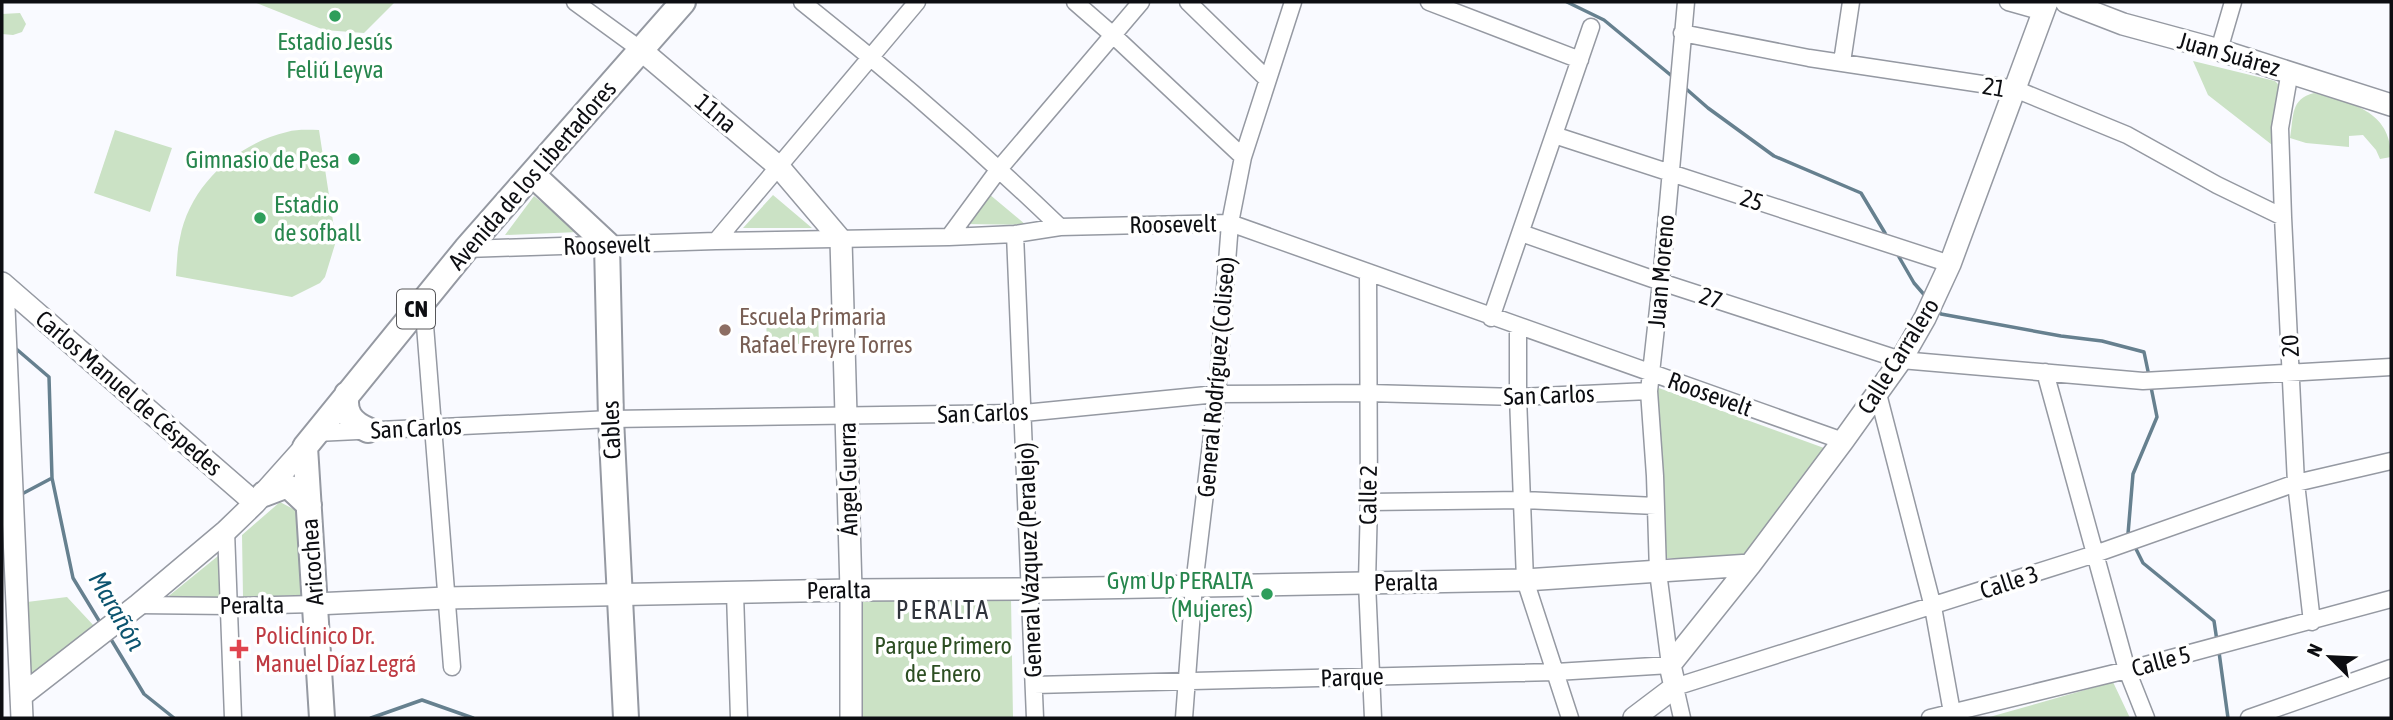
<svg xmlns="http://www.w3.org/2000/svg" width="2393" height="720" font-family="'Asap Condensed',sans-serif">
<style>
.green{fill:#cbe2c5}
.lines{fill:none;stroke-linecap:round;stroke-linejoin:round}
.stream{stroke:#66808f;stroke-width:3.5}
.street-casing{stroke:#9599a2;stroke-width:19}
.secondary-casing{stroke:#9599a2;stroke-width:24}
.primary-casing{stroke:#9599a2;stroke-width:28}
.street{stroke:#fff;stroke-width:16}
.secondary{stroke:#fff;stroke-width:21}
.primary{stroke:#fff;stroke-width:24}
.leisure-dot{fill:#2e9e5b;stroke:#fff;stroke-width:2.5}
.education-dot{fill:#8d6e63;stroke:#fff;stroke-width:2.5}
.health-dot{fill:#e0444e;stroke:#fff;stroke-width:2.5}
.labels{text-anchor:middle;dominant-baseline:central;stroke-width:7;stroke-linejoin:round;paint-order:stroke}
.shield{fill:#fff;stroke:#565659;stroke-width:2}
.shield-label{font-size:23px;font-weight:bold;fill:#0d0e12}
.leisure-label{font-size:24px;fill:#27864d;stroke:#fff;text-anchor:end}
.street-label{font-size:24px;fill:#0d0e12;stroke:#fff}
.education-label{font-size:24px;fill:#785e54;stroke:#fff;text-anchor:start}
.health-label{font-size:24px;fill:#be3a42;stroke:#fff;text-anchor:start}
.park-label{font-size:24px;fill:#2d4e23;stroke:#fff}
.neighbourhood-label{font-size:26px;letter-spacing:2px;fill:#30343c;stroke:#fff}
.water-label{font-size:26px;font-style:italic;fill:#0c546f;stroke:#fff}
</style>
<rect width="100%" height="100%" fill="#f9faff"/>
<path class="green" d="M254,2H395L364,33L324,30Z
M20,13L26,24L22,32L13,35L2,34V14Z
M2193,61L2275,81L2280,86L2276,148L2208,95Z
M2314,93C2351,103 2391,110 2391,157L2380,159L2376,150L2363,135L2349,136V147L2306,143L2290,138C2294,116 2290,99 2314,93Z
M115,130L172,148L150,212L94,193Z
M319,130L336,241L325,277L320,283L292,297L176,276C177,263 177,250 180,238C190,185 236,144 287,132C297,129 309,130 319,130Z
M989,194L1026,225L964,224Z
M773,195L812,228H743Z
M534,196L578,232L505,235Z
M818,315L819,343L767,345L766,317Z
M1656,387L1824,448L1742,560L1666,558Z
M280,502L297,511L304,595L243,597L242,535Z
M218,556L221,599H165Z
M67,597L95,627L27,682L19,603Z
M1011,598L1013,718H857L855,601Z
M2113,682L2130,718H1986Z"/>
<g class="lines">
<path class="stream" d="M1567,2L1604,20L1673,77
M1684,87L1708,108L1774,156L1861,193L1885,233
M1899,257L1914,283L1927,298
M1937,309L1941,314L2061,336L2102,341L2144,352L2149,376
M14,347L49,377L52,478L73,578L101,624
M20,495L52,478
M2130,538L2128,534L2133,474L2157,417L2151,387
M2134,545L2143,563L2214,621L2217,641
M109,636L144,694L174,718
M2219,652L2228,718
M371,718L422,700L473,718"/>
<g class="street-casing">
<path id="street" d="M575,2L641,50
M802,2C892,73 978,148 1060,227
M1075,2L1114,36L1243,157
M1188,2L1267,79
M1429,2L1580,60
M2008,2L2043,12
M1682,33L1809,58L2015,89L2127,135L2217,185L2283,217
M2219,50L2233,2
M1842,62L1851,2
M2290,71L2280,128L2283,217L2296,483L2312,622
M1554,135L1950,264
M1521,233L1661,282L1901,360L2143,381L2391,367
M1015,234L1035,718
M949,237L999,169L1141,2
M716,241L917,2
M466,249L716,241L949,237L1015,234L1060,227L1230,223L1843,441
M1368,272L1369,502L1367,583L1373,718
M423,300L452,667
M1491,318L1591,27
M1518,326V397L1525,580L1570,718
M2045,372L2127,670L2146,718
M1878,394L1933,607L1953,718
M316,433L611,419L1024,413L1217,394L1368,393L1518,397L1649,391
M1369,502L1523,500L1656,506
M226,531L233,718
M735,593L739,718
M138,605L230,606L315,604
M1034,685L1556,672L1670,665L1658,572L1655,476L1649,391L1661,282L1686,2
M1184,718L1194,585L1217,394L1230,223L1243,157L1293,2
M1682,718L1675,687L2095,554L2296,483L2391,461
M1930,718L2127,670L2391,599
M2249,718L2391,668"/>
</g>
<g class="secondary-casing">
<path id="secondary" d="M2066,2L2123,24L2219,50L2391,105
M641,50L779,167L841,240L851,590V718
M2,283L255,503
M3,285L22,718
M315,604L446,598L851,590L1036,589L1525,580L1750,565
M21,696L138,605L226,531L255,503L305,447
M1634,718L1675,687L1670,665L1750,565L1843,441L1901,360L1925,318L1950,264L2047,2"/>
</g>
<g class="primary-casing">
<path id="primary" d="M532,174L607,244L611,419L626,718
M347,394C343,412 351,423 368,430
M264,494L285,486L292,489L309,505
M322,718L305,447L466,249L683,2"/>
</g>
<use href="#street" class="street"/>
<use href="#secondary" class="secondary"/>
<use href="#primary" class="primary"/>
</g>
<g class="leisure-dot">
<circle cx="335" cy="16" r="7"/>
<circle cx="354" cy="159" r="7"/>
<circle cx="260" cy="218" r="7"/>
<circle cx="1267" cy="594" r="7"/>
</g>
<circle class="education-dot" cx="725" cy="330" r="7"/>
<path class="health-dot" d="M235.5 638.5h7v7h7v7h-7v7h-7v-7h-7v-7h7z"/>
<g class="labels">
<rect class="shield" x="397" y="289.5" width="38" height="39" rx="5"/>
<g class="shield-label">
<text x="416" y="309">CN</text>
</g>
<g class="leisure-label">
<text x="335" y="41" text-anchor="middle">Estadio Jesús<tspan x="335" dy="28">Feliú Leyva</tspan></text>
<text x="340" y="159">Gimnasio de Pesa</text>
<text x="274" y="204" text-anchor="start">Estadio<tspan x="274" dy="28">de sofball</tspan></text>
<text x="1253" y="580">Gym Up PERALTA<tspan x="1253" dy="28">(Mujeres)</tspan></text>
</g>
<g class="street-label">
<text transform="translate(2229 54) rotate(16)">Juan Suárez</text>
<text transform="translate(1994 87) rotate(10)">21</text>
<text transform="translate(716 113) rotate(40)">11na</text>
<text transform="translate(532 175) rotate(-49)">Avenida de los Libertadores</text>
<text transform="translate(1752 200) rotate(18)">25</text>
<text transform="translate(1173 224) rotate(-1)">Roosevelt</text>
<text transform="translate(607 245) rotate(-2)">Roosevelt</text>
<text transform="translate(1661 271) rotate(-85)">Juan Moreno</text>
<text transform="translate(1711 298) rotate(18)">27</text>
<text transform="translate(2290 346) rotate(-93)">20</text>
<text transform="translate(1898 356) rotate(-58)">Calle Carralero</text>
<text transform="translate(1216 377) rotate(-85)">General Rodríguez (Coliseo)</text>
<text transform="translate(129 393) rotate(41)">Carlos Manuel de Céspedes</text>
<text transform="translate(1710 394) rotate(20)">Roosevelt</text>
<text transform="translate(1549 395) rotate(-2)">San Carlos</text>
<text transform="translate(983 413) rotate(-2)">San Carlos</text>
<text transform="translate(416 428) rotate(-3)">San Carlos</text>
<text transform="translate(611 430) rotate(-92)">Cables</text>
<text transform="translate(848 479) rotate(-91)">Ángel Guerra</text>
<text transform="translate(1368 495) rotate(-89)">Calle 2</text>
<text transform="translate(1029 560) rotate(-92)">General Vázquez (Peralejo)</text>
<text transform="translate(312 562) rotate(-94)">Aricochea</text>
<text transform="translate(1406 582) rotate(-1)">Peralta</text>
<text transform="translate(2009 582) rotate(-18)">Calle 3</text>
<text transform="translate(839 590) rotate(-1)">Peralta</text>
<text transform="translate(252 605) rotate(-1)">Peralta</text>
<text transform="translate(2161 661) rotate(-15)">Calle 5</text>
<text transform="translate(1352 677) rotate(-2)">Parque</text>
</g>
<g class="education-label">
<text x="739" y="316">Escuela Primaria<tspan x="739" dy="28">Rafael Freyre Torres</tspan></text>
</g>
<g class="health-label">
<text x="255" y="635">Policlínico Dr.<tspan x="255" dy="28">Manuel Díaz Legrá</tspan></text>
</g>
<g class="park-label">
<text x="943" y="645">Parque Primero<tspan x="943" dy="28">de Enero</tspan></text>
</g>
<g class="neighbourhood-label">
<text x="943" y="610">PERALTA</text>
</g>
<g class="water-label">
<text transform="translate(117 611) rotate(60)">Marañón</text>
</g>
</g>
<rect width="2393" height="720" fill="none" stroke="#0d0e12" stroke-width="7"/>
<g transform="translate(2330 657) rotate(294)" stroke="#ffffff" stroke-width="5" paint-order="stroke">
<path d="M0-5L12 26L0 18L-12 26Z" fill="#0d0e12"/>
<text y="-10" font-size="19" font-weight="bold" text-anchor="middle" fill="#0d0e12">N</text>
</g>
</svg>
